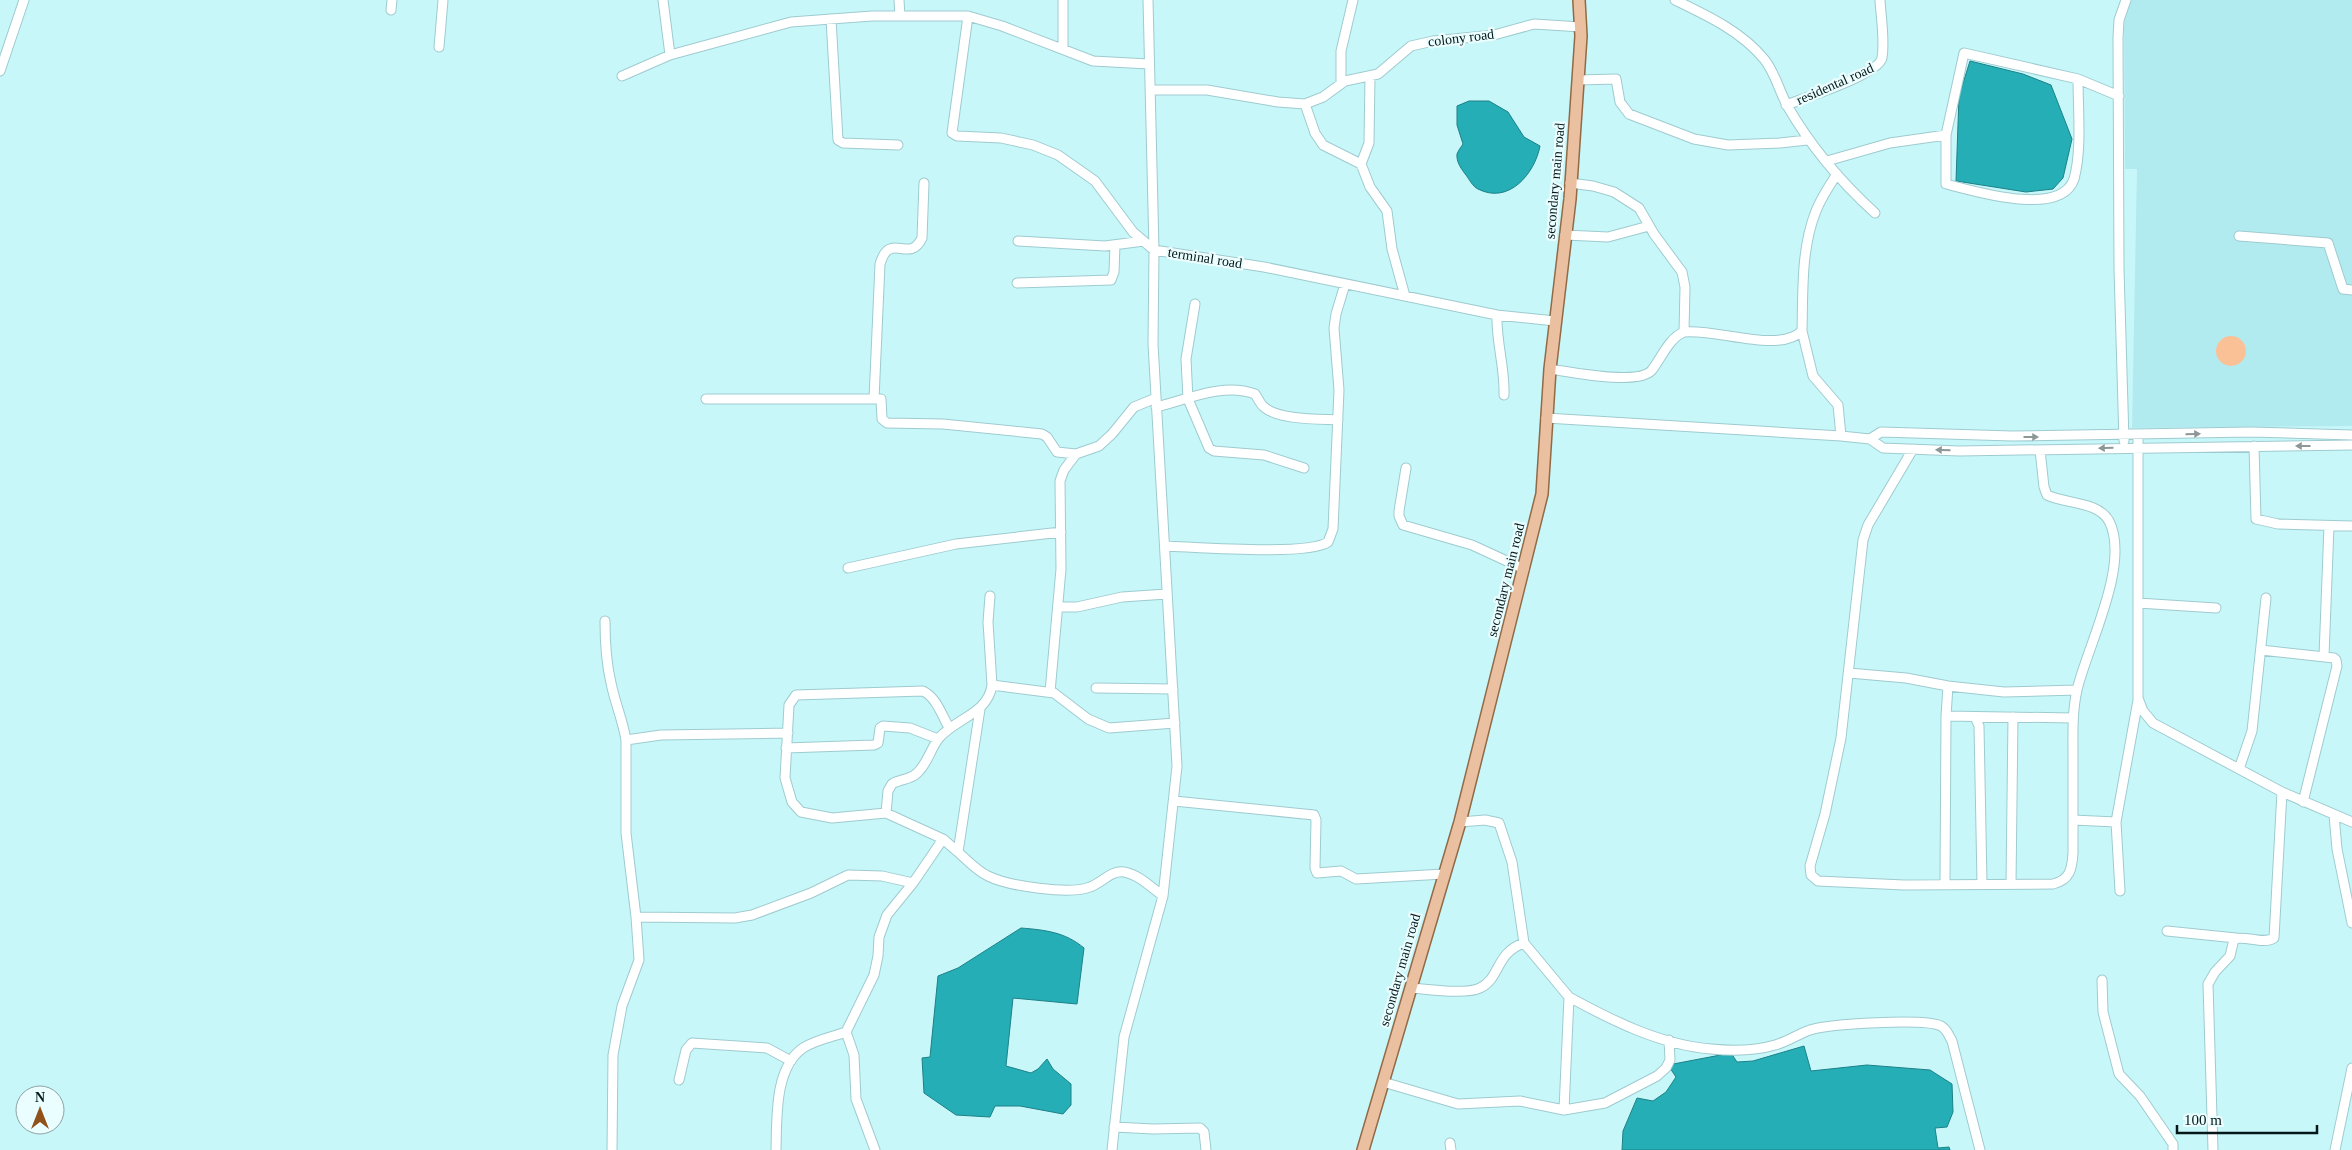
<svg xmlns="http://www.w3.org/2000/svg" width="2352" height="1150" font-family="Georgia,serif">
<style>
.built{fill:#b2ebef}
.green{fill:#fac197}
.water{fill:#26aeb7;stroke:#1c8187}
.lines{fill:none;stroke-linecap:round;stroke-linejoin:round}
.minor-casing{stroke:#9ecbcf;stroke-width:11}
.major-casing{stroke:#916a47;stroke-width:14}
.minor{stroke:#fff;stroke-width:9}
.major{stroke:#eac0a0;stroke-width:11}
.oneway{fill:#8e9797}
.labels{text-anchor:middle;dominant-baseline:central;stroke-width:4.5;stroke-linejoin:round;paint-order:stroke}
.street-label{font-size:14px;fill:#051718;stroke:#ebfeff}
</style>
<rect width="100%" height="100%" fill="#c8f7fa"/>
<path class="built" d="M2132,0H2352V426L2132,428L2137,169H2125L2124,27L2126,8Z"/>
<path class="green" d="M2216 351a15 15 0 1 1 30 0a15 15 0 1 1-30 0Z"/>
<path class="water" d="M1970,61L2023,74L2051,85L2072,139L2063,178L2053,189L2026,192L1956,181L1959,96Z
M1469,101H1489L1508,112L1524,137L1540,146C1535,173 1509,205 1478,189C1473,187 1469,179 1466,175C1462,170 1456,162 1457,154C1458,151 1461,147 1463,144L1457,125V106Z
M1021,928C1045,930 1065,932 1084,948L1077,1004L1013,998L1006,1066L1031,1073L1038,1069L1047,1059L1053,1069L1071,1084V1105L1063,1114L1020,1106H995L990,1117L956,1115L924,1093L922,1058L930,1057L938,976L958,968Z
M1804,1046L1811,1071L1867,1065L1930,1070L1952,1084L1953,1112L1947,1127L1935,1128L1938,1148L1949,1147L1950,1150H1622L1623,1131L1637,1098L1653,1101L1666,1092L1676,1077L1668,1065L1731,1053L1737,1062L1753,1061Z"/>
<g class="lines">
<g class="minor-casing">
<path id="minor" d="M663,0L670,55
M899,0L900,16
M1675,0C1706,15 1741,31 1764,59C1775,72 1779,91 1788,107C1810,145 1842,183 1875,213
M391,10L392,0
M968,16L952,133L957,136L1001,138L1033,145L1058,155L1095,181L1133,232L1154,250L1264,267L1497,315L1555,321
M831,19L838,140L843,143L898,145
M439,47L443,0
M1063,49V0
M0,71L24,0
M622,76L670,55L791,22L872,16H968L1002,26L1093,61L1149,64
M2078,79L2119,96
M1578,80L1616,79L1620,102L1629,114L1694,139L1728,145L1780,143L1807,140
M1341,83V51L1353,0
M1150,90H1207L1278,102L1305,104L1323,97L1345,81L1378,74L1411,46L1433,41L1494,35L1534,24L1581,27
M1305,104L1315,133L1323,145L1361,164L1370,187L1387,211L1392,249L1405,296
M1786,105C1804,98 1878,75 1882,58C1885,40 1881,18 1880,0
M1827,161L1890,143L1946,135L1964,53L2078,79C2078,109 2082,151 2074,179C2061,218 1974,191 1946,184V135
M1361,164L1369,143L1370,76
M1570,183L1593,186L1614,192L1639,208L1654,234L1682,272L1685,287L1684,332
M1565,235L1608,237L1649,226
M2239,236L2328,243L2343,289L2352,290
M1018,241L1105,246L1144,241
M1017,283L1111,280L1114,272L1115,245
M1195,304L1186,359L1188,399L1209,448L1214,451L1264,455L1304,468
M1497,315C1496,342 1505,367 1504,395
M1802,331L1813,376L1838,405L1841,436
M1550,369C1571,372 1639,386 1652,370C1662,357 1669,338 1684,332C1716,328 1778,354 1802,331C1803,292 1801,248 1816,211C1821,198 1829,186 1837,174
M706,399H881L882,419L887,423L943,424L1042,434L1047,437L1057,452L1076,454L1099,446L1112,434L1134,407L1156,398
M874,399L880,264C890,230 909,265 922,238L924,183
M1156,407C1186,400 1223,382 1255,394C1258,398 1260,404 1264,407C1278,420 1320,419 1338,420
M1546,418L1841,436L1870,439L1883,448L1959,451L2352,445
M2138,435V698L2143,711L2153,723L2282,792L2352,822
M1870,439L1881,432L2012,436L2251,432L2352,435
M2124,441L2119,269L2118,38L2119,20L2126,0
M2254,446L2256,519L2278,524L2352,526
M1913,449L1868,525L1863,540L1841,738L1825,814L1810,866L1811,875L1818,881L1904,885L2053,884C2070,880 2072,869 2073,853C2073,822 2073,790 2073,758C2073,736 2072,712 2077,690C2087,647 2131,564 2109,521C2098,501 2065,504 2047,495L2044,487L2040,450
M1406,468L1399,511V516L1403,525L1472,545L1524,569
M1166,546C1196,547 1308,556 1328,542L1333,529L1339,390L1334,328L1336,314L1345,284
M848,568L956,544L1061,532
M990,596L988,622L992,685
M2138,603L2216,608
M1058,607H1077L1122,597L1167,594
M605,621C605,642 606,662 611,683C615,703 623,721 626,740L661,735L788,733
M2261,650L2334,658L2336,660L2337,666L2303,802
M2324,656L2329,526
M1849,673L1906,678L1948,686L2004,692L2077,690
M1096,688L1173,689
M1050,692L1061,569L1060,481L1064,470L1076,454
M1946,716L2073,718
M1975,717L1979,726L1982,883
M949,728C942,715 936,697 923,691L796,695L789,705L785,778L792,802L801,812L832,818L886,813L888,791L892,784C900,779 909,780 916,774C928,764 930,749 939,738C956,718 988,714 992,685L1054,693L1088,719L1109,728L1175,723
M626,740V833L636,917L735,918L752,915L811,893L848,875L882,876L913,883
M786,748L874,745L878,743L880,728L883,726L910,728L938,739
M2239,769L2252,731L2266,598
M1174,801L1314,815L1316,820L1315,868L1317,873L1341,871L1356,879L1444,874
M886,813L943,839L958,852L980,709
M2334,815L2337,849L2352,923
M2073,820L2116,822L2138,700
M1460,822L1485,820L1499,823L1512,862L1524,943L1569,997L1564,1110
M2116,822L2120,891
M958,852C968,861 977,871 988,876C1008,886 1070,895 1090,887C1102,883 1111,870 1124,872C1138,874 1152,888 1163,896
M1945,883L1946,716L1948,686
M2011,884L2013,717
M2167,931L2236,938
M2102,980L2103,1012L2119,1074L2140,1096L2173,1144V1150
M1411,988C1428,989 1465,995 1480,988C1501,978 1495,953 1524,943
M1569,997C1613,1021 1661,1045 1711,1049C1732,1051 1755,1051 1775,1045C1787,1042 1798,1034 1810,1030C1829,1024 1924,1018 1941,1026C1947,1029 1949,1036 1952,1041L1980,1150
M846,1032L854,1055L856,1099L875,1150
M679,1080L686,1050L692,1043L767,1048L791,1061
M1383,1082L1458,1104L1520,1101L1564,1110L1605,1103L1657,1076L1666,1068L1670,1060L1669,1040
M1114,1127L1153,1129L1200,1128L1204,1132L1206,1150
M1450,1143L1451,1150
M612,1150L613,1055L622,1006L639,960L636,917
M776,1150C777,1119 774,1068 803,1048C815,1040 832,1037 846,1032L874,975L878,956L879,937L887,915L913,883L943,839
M1112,1150L1124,1037L1163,896L1177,766L1153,344L1154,250L1148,0
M2213,1150L2208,984L2215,972L2230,956L2234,939C2246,935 2262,945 2274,938L2282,792
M2335,1150L2352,1068"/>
</g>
<g class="major-casing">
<path id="major" d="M1363,1150L1460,822L1542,494L1550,369L1570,199L1581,36L1579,0"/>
</g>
<use href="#minor" class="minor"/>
<use href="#major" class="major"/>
</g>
<defs><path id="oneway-solid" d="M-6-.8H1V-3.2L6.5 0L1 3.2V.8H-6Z" transform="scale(1.25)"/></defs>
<g class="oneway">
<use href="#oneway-solid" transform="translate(2193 434) rotate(-2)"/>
<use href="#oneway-solid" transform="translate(2031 437)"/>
<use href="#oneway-solid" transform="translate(2303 446) rotate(180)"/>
<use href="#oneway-solid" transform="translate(2106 448) rotate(179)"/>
<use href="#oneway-solid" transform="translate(1943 450) rotate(-178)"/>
</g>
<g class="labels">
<g class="street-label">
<text transform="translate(1461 38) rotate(-7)">colony road</text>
<text transform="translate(1835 84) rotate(-24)">residental road</text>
<text transform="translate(1555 181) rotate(-85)">secondary main road</text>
<text transform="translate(1205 258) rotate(9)">terminal road</text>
<text transform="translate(1506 580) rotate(-76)">secondary main road</text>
<text transform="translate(1400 970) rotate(-74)">secondary main road</text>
</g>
</g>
<g transform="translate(40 1110)"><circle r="24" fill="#ebfeff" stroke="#8fa2a3"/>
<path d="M0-4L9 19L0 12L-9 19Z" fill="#915219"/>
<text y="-8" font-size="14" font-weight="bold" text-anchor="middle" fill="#051718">N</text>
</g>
<path d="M2177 1125v8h140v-8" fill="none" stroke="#051718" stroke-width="2.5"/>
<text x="2184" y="1125" font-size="15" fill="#051718" stroke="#ebfeff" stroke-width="4" paint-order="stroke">100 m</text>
</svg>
